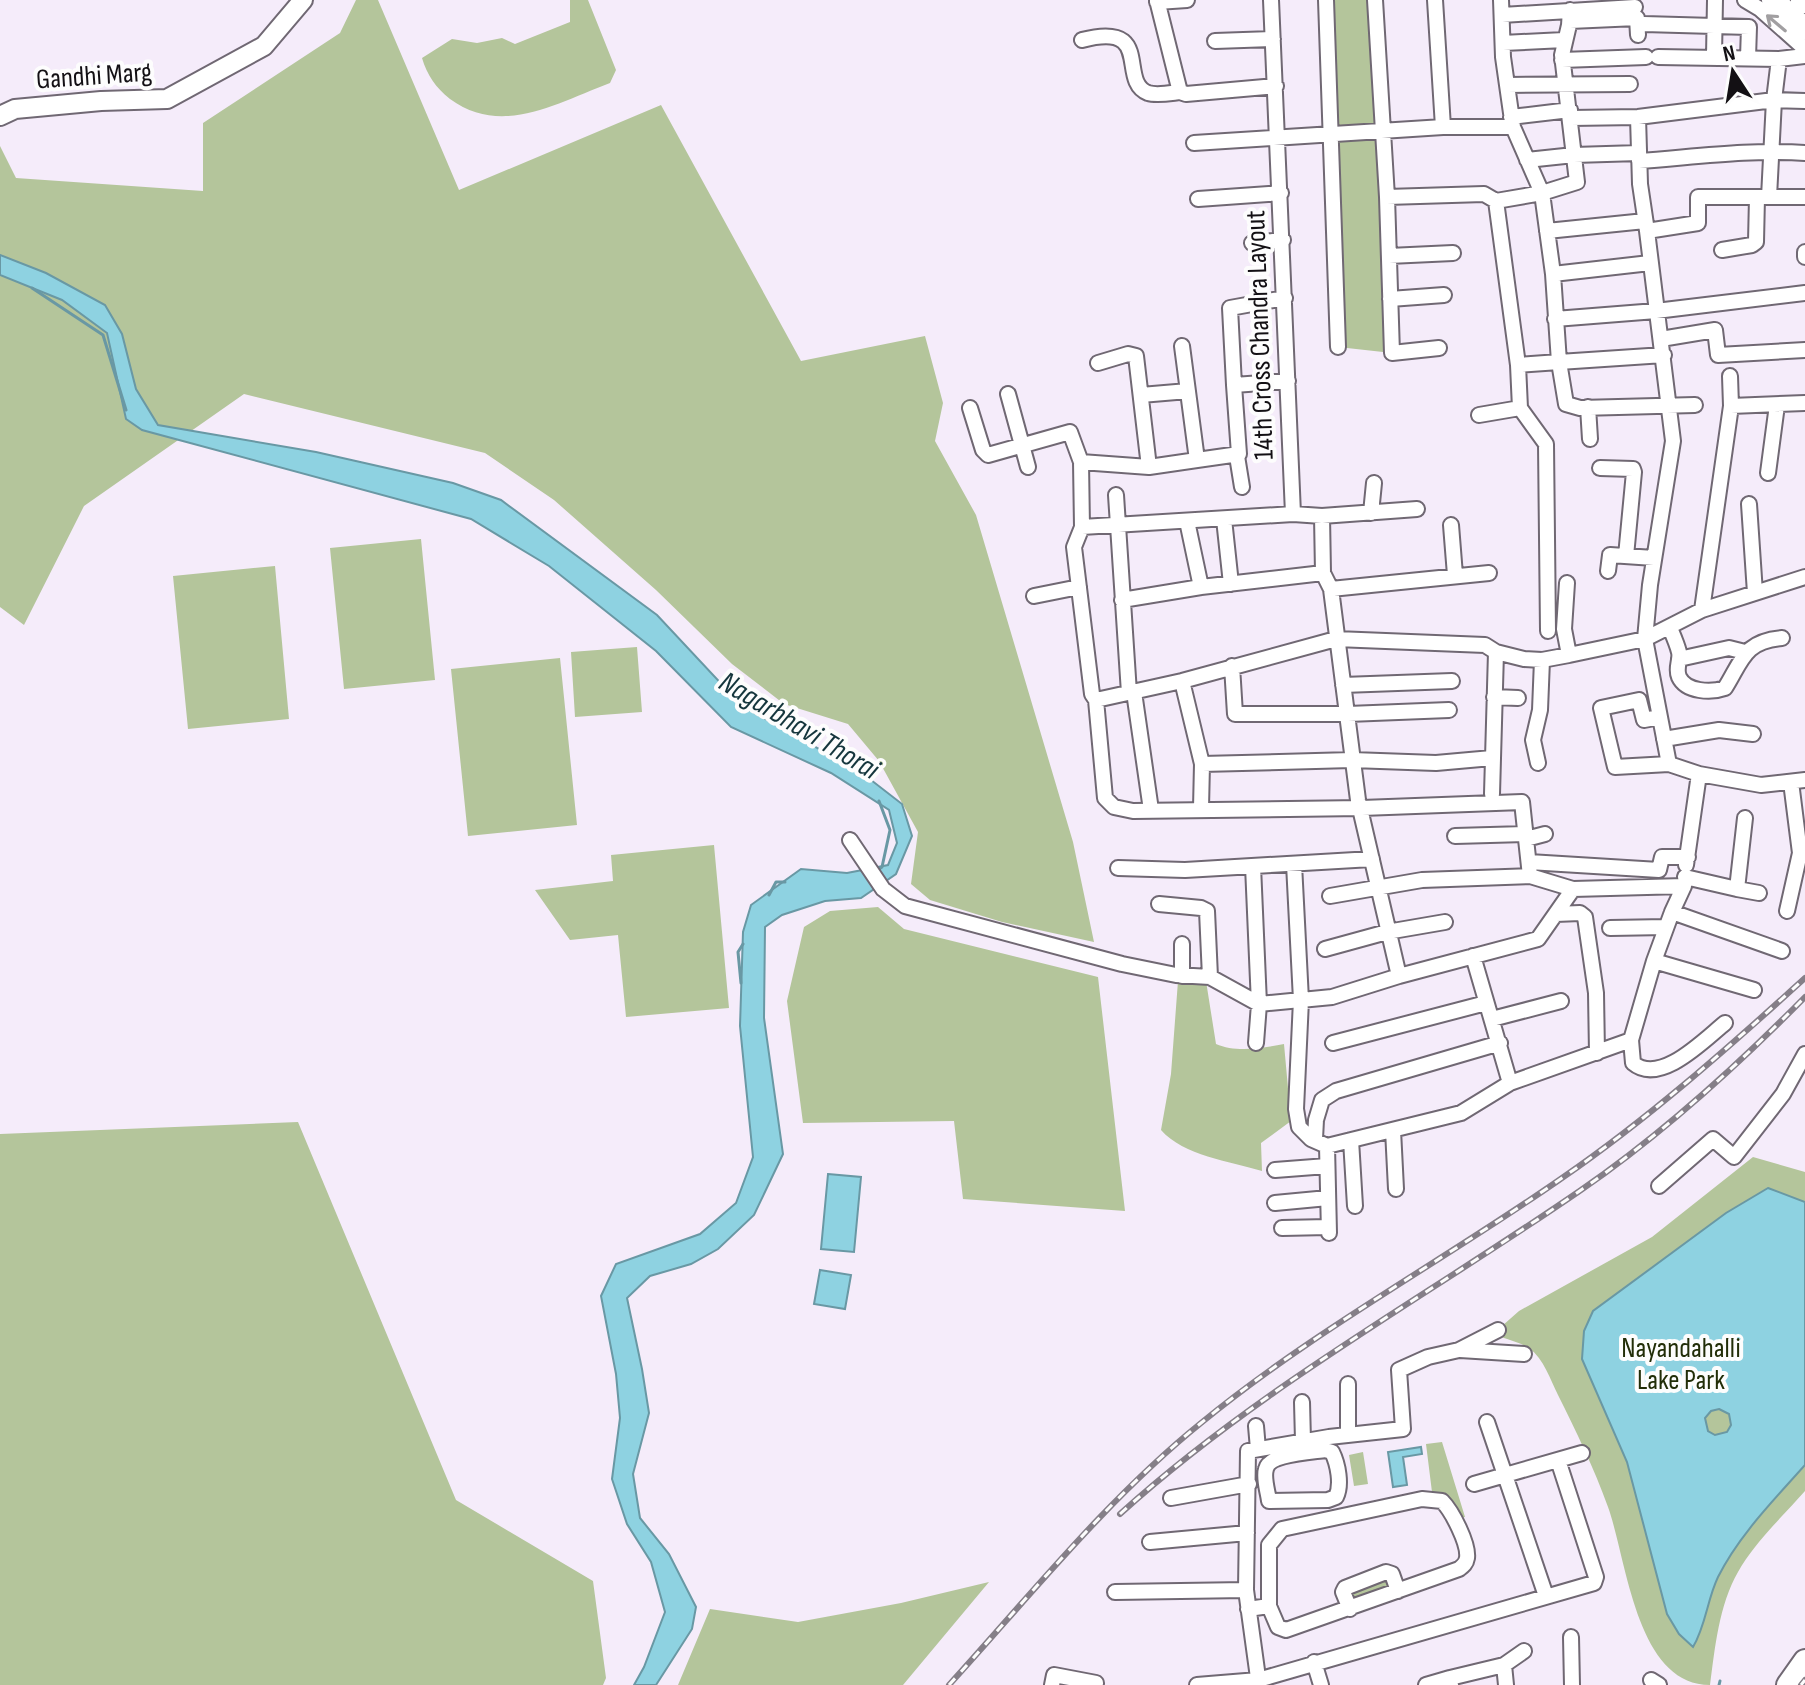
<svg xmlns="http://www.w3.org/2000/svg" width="1805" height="1685" font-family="'Sofia Sans Condensed',sans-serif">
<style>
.green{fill:#b4c59b}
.water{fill:#8ed2e1;stroke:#6998a4;stroke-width:2;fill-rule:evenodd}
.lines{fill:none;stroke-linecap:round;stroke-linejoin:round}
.stream{stroke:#6998a4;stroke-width:3}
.minor-casing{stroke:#706873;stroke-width:18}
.major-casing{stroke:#706873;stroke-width:22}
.highway-casing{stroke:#706873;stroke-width:26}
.minor{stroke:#fff;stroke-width:14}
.major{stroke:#fff;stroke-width:18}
.highway{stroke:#fff;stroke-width:22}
.rail-casing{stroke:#857f88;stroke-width:6}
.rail{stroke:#fdfdfd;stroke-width:3;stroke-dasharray:9;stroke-linecap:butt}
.oneway{stroke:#a19fa1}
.labels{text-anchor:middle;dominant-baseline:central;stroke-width:8;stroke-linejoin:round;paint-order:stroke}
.street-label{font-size:28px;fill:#131014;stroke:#fdfdfd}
.park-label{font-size:28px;fill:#222e08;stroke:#fdfdfd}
.water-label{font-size:30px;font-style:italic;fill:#15363d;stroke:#fdfdfd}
</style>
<rect width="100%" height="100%" fill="#f5ecfa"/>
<path class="green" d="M356,0H378L459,190L661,105L801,361L925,336L943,403L935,441L976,515L1073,842L1094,942L1002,922L930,900L911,884L918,832L879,761L848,724L784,704L732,664L656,590L554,500L485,453L244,394L84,506L24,625L0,607V146L16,178L203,191V123L340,33Z
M570,0H588L616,70L610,83C557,103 502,137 450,99C436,88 427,75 422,58L452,39L477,43L502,38L515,44L570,22Z
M1326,0H1375L1392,353L1338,347Z
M421,539L435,680L344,689L330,548Z
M275,566L289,719L188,729L173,576Z
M637,647L642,712L575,717L571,652Z
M560,658L577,825L468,836L451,669Z
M714,845L729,1008L626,1017L618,935L570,940L535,890L613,881L611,855Z
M878,907L904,929L1098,977L1125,1211L963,1199L954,1121L803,1123L787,1001L804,927L830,911Z
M1178,981H1206L1216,1044C1236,1053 1264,1048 1284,1044L1291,1121L1261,1143L1262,1171C1229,1161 1184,1156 1161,1130L1171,1074Z
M298,1122L456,1500L593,1581L606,1678L603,1685H0V1134Z
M1753,1157L1805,1172V1491C1782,1517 1755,1542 1738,1572C1719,1605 1715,1647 1710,1685C1636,1685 1627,1560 1608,1507C1594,1468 1576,1431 1558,1395C1550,1379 1544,1359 1529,1348C1521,1343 1510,1340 1501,1337L1502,1326L1519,1311L1652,1237Z
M1442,1442L1465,1517L1460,1518L1445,1495L1432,1492L1426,1444Z
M1363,1452L1368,1484L1354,1486L1349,1455Z
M1387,1580L1390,1590L1355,1602L1351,1592Z
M989,1582L903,1685H678L710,1609L798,1622L901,1603Z"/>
<path class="water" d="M0,255L46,273L105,305L122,334L136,389L158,425L316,452L453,483L501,500L657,615L742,706L862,773L902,804L912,836L896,874L861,898L825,901L782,915L765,927L764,1018L783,1154L754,1215L718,1249L691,1264L650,1276L627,1298L642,1369L649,1413L633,1474L640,1518L669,1554L696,1607L692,1629L656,1685H634L644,1667L665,1612L651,1562L627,1524L612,1479L620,1418L616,1374L601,1296L616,1264L700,1234L736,1203L753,1157L740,1026L743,932L751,905L801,869L847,873L888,865L897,843L889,810L831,773L731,727L656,651L549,566L471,519L142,430L126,419L107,333L62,300L0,275Z
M828,1174L861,1177L854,1252L821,1249Z
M1768,1188L1805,1202V1465C1774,1500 1739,1535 1718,1577C1707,1600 1706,1625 1693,1647L1679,1634L1667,1614L1627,1462L1582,1359L1584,1331L1593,1311L1726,1213ZM1719,1409L1729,1414L1731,1425L1727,1432L1715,1435L1708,1431L1705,1418L1711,1411Z
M820,1270L851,1275L845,1309L814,1304Z
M1421,1447L1422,1454L1403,1457L1407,1485L1393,1487L1388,1452Z"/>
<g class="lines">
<path class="stream" d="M32,288L103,335L126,410
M879,801L890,830L882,867L879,869
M769,895L776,882H785
M741,983L738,952L743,944
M1719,1685L1720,1681"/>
<g class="minor-casing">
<path id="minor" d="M1157,0L1180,92L1186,94L1276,86
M1271,0L1293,514L1322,516L1323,573L1331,589L1358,800L1399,976L1538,939L1573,889L1684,886L1672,912L1782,951
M1326,0L1338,347
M1375,0L1387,197L1392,353L1439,348
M1435,0L1443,127
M1501,0L1503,57L1513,127L1542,193L1553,274L1650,263
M1745,0L1760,9L1805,49
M1157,2L1187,0
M1502,15L1635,7
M1570,21L1637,18L1638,35
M1644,24L1749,27L1748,58
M1082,40C1155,21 1117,81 1148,93C1157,96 1171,93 1180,92
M1215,41L1273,39
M1503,43L1564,40
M1714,56L1715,0
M1658,57L1779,59L1774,100L1805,101
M1779,59L1805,56
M1562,60L1646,57
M1507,85L1630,84
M1511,117L1570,110
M1638,117L1640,184L1647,231
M1571,118L1638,117L1774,100L1769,197
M1194,143L1443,127H1513
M1527,160L1574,155L1639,153
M1639,161C1695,157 1749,149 1805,153
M1387,197L1484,194L1496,201L1518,365
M1805,197H1698V223L1647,231L1673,441L1650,585L1645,639L1669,764L1699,774L1761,785L1805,780
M1198,199L1281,193
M1496,201L1542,193L1577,182L1562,55L1569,25L1570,10
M1547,231L1645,221
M1252,243L1283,240
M1722,250L1752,245L1756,242L1757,197
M1805,252V257
M1389,256L1453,253
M1390,299L1444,295
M1555,319L1656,311L1805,293
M1661,339L1715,330L1718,355L1805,350
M1664,355L1559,362L1566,404L1580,408L1695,405
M1098,363L1128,354L1136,356L1149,467
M1234,385L1230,308L1285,298
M1008,394L1028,467
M1141,395L1188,391
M1731,406L1805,403
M1588,407L1590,439
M970,408L983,450L988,455L1070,432L1081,462L1082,527
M1479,415L1520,408
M1237,456L1242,487
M1197,460L1239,454L1234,385L1288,381
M1081,462L1149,467L1197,460L1182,346
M1600,468L1633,469L1634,472L1626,556
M1768,473L1777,405
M1116,495L1129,693
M1749,504L1755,593
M1371,513L1374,483
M1293,514L1082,527L1074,547L1092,694L1096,700L1105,798L1114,807L1133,811L1362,808L1522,802L1530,876L1573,889
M1322,516L1417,509
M1224,519L1231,584
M1187,521L1201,587
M1451,525L1455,575
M1608,571L1610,555L1654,558
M1567,583L1564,629L1569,655
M1331,589L1489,573
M1034,596L1079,587
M1122,600L1201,587L1323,573
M1702,610L1731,406L1730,376
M1670,628C1673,635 1677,644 1679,652C1681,660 1675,668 1679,677C1686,692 1711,693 1725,688C1742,661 1744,641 1782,638
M1548,631L1546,444L1520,408L1518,365L1559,362L1553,274
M1679,659L1729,648L1745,652
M1232,666L1235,714H1348L1449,710
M1182,681L1202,764L1201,808
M1343,685L1452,681
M1134,692L1151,810
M1494,697L1518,698
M1096,700L1182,681L1336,639L1485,645L1496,652L1524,659L1542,660L1569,655L1645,639L1702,610L1805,577
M1660,717L1644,720L1639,700L1601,708L1615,767L1669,764
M1664,739L1719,730L1753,734
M1538,763L1533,740L1540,710L1542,660
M1202,764L1352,760L1436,763L1492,758
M1492,794L1496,652
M1455,836L1525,834
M1526,839L1545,834
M850,840L883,889L905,906L1122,964L1176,975L1210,977
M1529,862L1659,870L1662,857H1688
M1294,864L1301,1000L1296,1109L1299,1127L1311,1139L1327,1146L1461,1113L1510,1083L1631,1040L1654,961L1672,912
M1686,865L1699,774
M1253,866L1259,1004L1256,1043
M1118,868L1185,870L1372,859
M1685,877L1737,889L1745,818
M1737,889L1759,893
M1330,896L1422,880L1530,876
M1159,904L1201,908L1207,911L1210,977L1259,1004L1332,997L1399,976
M1787,911L1800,853L1791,782
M1556,914L1580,913L1585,917L1596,993L1597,1053
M1610,928L1666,927
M1325,949L1387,932L1445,922
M1473,956L1510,1083
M1654,961L1754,990
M1182,976V944
M1492,1019L1561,1001
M1631,1040L1633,1063C1660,1086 1704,1040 1725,1023
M1333,1043L1486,1003
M1393,1130L1396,1189
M1315,1139L1316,1120L1322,1100L1336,1091L1500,1043
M1351,1140L1355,1206
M1327,1146L1329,1233
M1275,1170L1327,1166
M1659,1186L1713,1139L1734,1157L1783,1094L1805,1054
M1275,1203L1328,1198
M1282,1228L1328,1227
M1460,1350L1524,1354
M1348,1384V1435
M1302,1402L1303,1441
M1487,1422L1546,1596
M1256,1426L1258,1449
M1325,1450L1332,1452C1338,1464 1342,1485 1336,1497L1328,1500L1269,1501C1268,1492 1263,1478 1266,1469C1269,1454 1312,1452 1325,1450Z
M1474,1484L1582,1453
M1171,1498L1249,1484
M1150,1542L1247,1533
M1115,1592L1246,1590
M1248,1609L1269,1606V1545L1282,1529L1422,1499L1442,1501C1452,1511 1469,1544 1467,1558C1466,1564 1463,1566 1459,1569L1286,1630L1278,1627L1269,1606
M1350,1609L1343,1592L1345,1588L1386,1572L1392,1574L1398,1591
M1571,1637L1572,1685
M1314,1662L1321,1685
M1504,1665L1506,1685
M1651,1680L1659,1685
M1052,1685L1054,1675L1096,1683
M1197,1685L1258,1680L1594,1583L1596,1577L1558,1460
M1259,1685L1246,1590L1248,1451L1329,1437L1403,1429L1399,1370L1428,1357L1459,1350L1498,1330
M1426,1685L1450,1678
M1451,1685L1450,1678L1504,1665L1524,1651"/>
</g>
<g class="major-casing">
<path id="major" d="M0,116L15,109L101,101L167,99L264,46L303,0"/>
</g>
<g class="highway-casing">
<path id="highway" d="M1773,0L1805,29
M1802,0L1805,2
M1788,1685L1805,1661"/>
</g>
<use href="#minor" class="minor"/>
<use href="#major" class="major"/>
<use href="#highway" class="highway"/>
<g class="rail-casing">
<path id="rail" d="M1120,1514C1260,1387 1426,1297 1581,1190C1661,1135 1737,1066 1805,997
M949,1685C1029,1597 1108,1498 1201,1423C1313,1331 1443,1261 1562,1178C1648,1119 1728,1048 1805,978
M1801,1685L1805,1680"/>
</g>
<use href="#rail" class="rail"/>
</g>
<defs><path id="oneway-shaft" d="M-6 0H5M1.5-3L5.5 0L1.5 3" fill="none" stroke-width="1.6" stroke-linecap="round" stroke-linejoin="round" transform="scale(2)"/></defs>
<use class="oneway" href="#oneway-shaft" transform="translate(1776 23) rotate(-140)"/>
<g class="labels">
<g class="street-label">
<text transform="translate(94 76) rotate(-4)">Gandhi Marg</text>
<text transform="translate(1260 335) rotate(-92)">14th Cross Chandra Layout</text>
</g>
<g class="park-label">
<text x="1681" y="1348">Nayandahalli<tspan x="1681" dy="32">Lake Park</tspan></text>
</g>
<g class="water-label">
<text transform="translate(799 726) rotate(31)">Nagarbhavi Thorai</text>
</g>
</g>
<g transform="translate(1733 72) rotate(348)" stroke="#fdfdfd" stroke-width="6" paint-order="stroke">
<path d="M0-6L14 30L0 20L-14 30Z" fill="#131014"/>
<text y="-12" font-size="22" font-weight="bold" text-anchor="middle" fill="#131014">N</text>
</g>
</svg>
